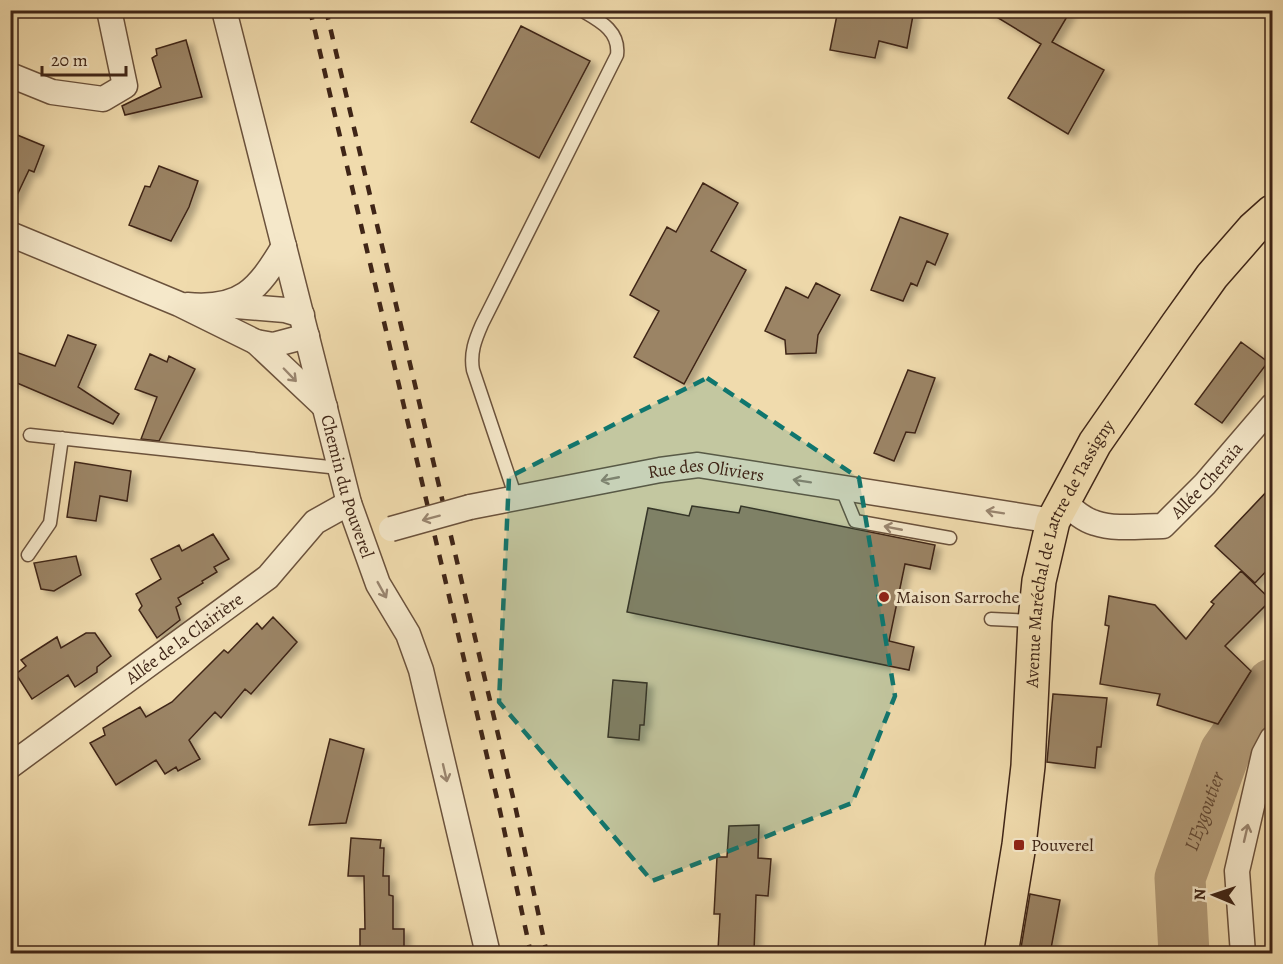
<svg xmlns="http://www.w3.org/2000/svg" width="1283" height="964" font-family="Alegreya,serif">
<style>
.lines{fill:none;stroke-linecap:round;stroke-linejoin:round}
.river{stroke:#b49d7a;stroke-width:51}
.building{fill:#9b8465;stroke:#3f2517;stroke-width:1.5;filter:url(#shadow)}
.lane-casing{stroke:#6b523c;stroke-width:15}
.street-casing{stroke:#6b523c;stroke-width:27}
.primary-casing{stroke:#3f2517;stroke-width:36}
.lane{stroke:#f5e8ca;stroke-width:12}
.street{stroke:#f5e8ca;stroke-width:24}
.primary{stroke:#f0dbad;stroke-width:33}
.rail{stroke:#3f2517;stroke-width:4.5;stroke-dasharray:10 10;stroke-linecap:butt}
.street-bridge-casing{stroke:#6b523c;stroke-width:27;stroke-linecap:butt}
.street-bridge{stroke:#f5e8ca;stroke-width:24}
.oneway{stroke:#9a8670}
.marked{fill:#0f766e;fill-opacity:0.2;stroke:#0f766e;stroke-width:4.5;stroke-dasharray:12 8;stroke-linejoin:round}
.poi-dot{fill:#8f2418;stroke:#f5e8ca;stroke-width:2}
.labels{text-anchor:middle;dominant-baseline:central;stroke-width:6;stroke-linejoin:round;paint-order:stroke}
.street-label{font-size:18px;fill:#3f2517;stroke:#f5e8ca}
.poi-label{font-size:18px;fill:#3f2517;stroke:#f5e8ca;text-anchor:start}
.water-label{font-size:20px;font-style:italic;fill:#624935;stroke:#f5e8ca}
</style>
<defs>
<filter id="shadow"><feDropShadow dx="6" dy="4" stdDeviation="3" flood-color="#0004"/></filter>
</defs>
<rect width="100%" height="100%" fill="#f0dbad"/>
<filter id="stains"><feTurbulence type="fractalNoise" baseFrequency=".00333" numOctaves="4"/><feColorMatrix values="0 0 0 0 .2 0 0 0 0 .09 0 0 0 0 .02 0 0 0 .5 -.17"/></filter>
<radialGradient id="worn" r=".72"><stop offset=".6" stop-color="#630" stop-opacity="0"/><stop offset="1" stop-color="#630" stop-opacity=".3"/></radialGradient>
<g class="lines">
<path class="river" id="s1" d="M1184,954L1180,878L1225,752L1272,684"/>
</g>
<path class="building" d="M838,10H914L907,48L879,41L875,58L830,50Z
M985,10H1071L1052,42L1104,70L1068,134L1008,98L1041,44Z
M521,26L590,61L539,158L471,122Z
M186,40L202,97L125,115L122,106L161,87L152,58L157,55L156,49Z
M10,132L44,146L34,172L29,170L10,210Z
M159,166L198,181L189,207L171,241L129,225L145,186L150,187Z
M703,183L738,203L711,251L746,270L684,384L634,357L659,311L630,295L667,227L676,232Z
M900,217L948,234L935,265L927,261L917,286L911,283L903,301L871,290Z
M816,283L840,295L818,335L816,353L786,354L785,340L765,331L786,287L808,298Z
M68,335L96,345L78,387L119,414L113,424L10,380V350L55,366Z
M1241,342L1268,362L1222,423L1195,404Z
M150,354L167,362L169,356L195,369L159,441L141,439L157,397L135,389Z
M908,370L935,378L915,433L906,432L894,461L874,453Z
M75,462L131,471L127,501L100,496L96,521L67,517Z
M1272,486V565L1255,583L1215,546Z
M692,506L739,513L741,506L935,545L930,569L905,564L889,641L914,647L909,670L627,612L648,508L689,516Z
M213,534L229,559L214,567L217,572L202,581L203,583L178,598L181,604L176,607L180,620L157,638L139,610L142,606L136,594L161,579L151,559L179,545L182,551Z
M76,556L81,575L54,591L41,589L34,563Z
M1241,571L1271,600L1225,646L1251,671L1218,724L1157,705L1160,694L1100,684L1109,626L1105,625L1109,596L1155,605L1186,639L1214,604L1211,602Z
M273,617L297,642L251,694L245,689L221,718L215,712L189,740L200,759L178,771L176,767L165,774L156,760L116,785L90,743L105,735L103,728L140,707L146,717L172,702L224,650L228,653L257,623L262,629Z
M86,633H95L111,656L97,667V672L75,687L68,675L32,699L16,674L26,666L21,660L57,637L61,648Z
M613,680L647,683L644,725H640L639,740L608,737Z
M1053,694L1107,698L1101,747H1097L1095,768L1047,762Z
M330,739L364,749L346,823L309,825Z
M759,825L758,858L771,859L768,896L756,895L754,952L718,950L720,914H714L717,857H727L729,826Z
M351,838L381,840L380,848H384L383,876H389V895L393,896V929H404V954H360V929H365L364,876H348Z
M1030,894L1060,900L1050,954H1020Z"/>
<g class="lines">
<g class="lane-casing">
<path id="lane" d="M30,435L339,468
M841,487L855,521L950,538
M516,498L473,370C470,353 475,340 482,324L617,55C620,31 600,21 581,10
M28,555L50,523L62,438
M991,619L1034,621"/>
</g>
<g class="street-casing">
<g id="street">
<path id="s2" d="M224,10L349,503L378,584L408,634L421,670L488,954"/>
<path d="M10,75L52,92L103,99L125,86L109,10"/>
<path d="M10,234L179,304L256,342L273,345L307,336"/>
<path d="M187,305C241,310 258,290 284,246"/>
<path d="M224,305L285,310L302,315"/>
<path d="M256,342L325,407"/>
<path id="s3" d="M1063,501C1073,510 1082,519 1095,523C1115,530 1142,526 1163,526L1205,484L1272,406"/>
<path id="s4" d="M470,507L660,470L698,465L1053,521"/>
<path id="s5" d="M10,766L268,577L315,522L349,503"/>
<path d="M1243,954L1237,871L1264,754L1272,739"/>
</g>
</g>
<g class="primary-casing">
<g id="primary">
<path id="s6" d="M1001,954L1019,845L1028,766L1035,621L1039,581L1053,521L1095,443L1177,325L1212,276L1253,229L1272,212"/>
</g>
</g>
<use href="#lane" class="lane"/>
<use href="#street" class="street"/>
<use href="#primary" class="primary"/>
<path class="rail" d="M310,10L500,811L531,954
M326,10L516,810L547,954"/>
<g class="street-bridge-casing">
<path id="street-bridge" d="M391,529L470,507"/>
</g>
<use href="#street-bridge" class="street-bridge"/>
</g>
<defs><path id="oneway-shaft" d="M-6 0H5M1.5-3L5.5 0L1.5 3" fill="none" stroke-width="1.6" stroke-linecap="round" stroke-linejoin="round" transform="scale(1.5)"/></defs>
<g class="oneway">
<use href="#oneway-shaft" transform="translate(290 375) rotate(46)"/>
<use href="#oneway-shaft" transform="translate(610 479) rotate(169)"/>
<use href="#oneway-shaft" transform="translate(802 481) rotate(-171)"/>
<use href="#oneway-shaft" transform="translate(995 512) rotate(-171)"/>
<use href="#oneway-shaft" transform="translate(431 518) rotate(165)"/>
<use href="#oneway-shaft" transform="translate(893 528) rotate(-169)"/>
<use href="#oneway-shaft" transform="translate(382 590) rotate(61)"/>
<use href="#oneway-shaft" transform="translate(445 773) rotate(77)"/>
<use href="#oneway-shaft" transform="translate(1246 833) rotate(-77)"/>
</g>
<path class="marked" d="M707,378L859,478L895,696L852,803L652,881L499,702L509,477Z"/>
<g class="poi-dot">
<circle cx="884" cy="597" r="6"/>
<rect x="1013" y="839" width="12" height="12" rx="3"/>
</g>
<g class="labels">
<g class="street-label">
<text stroke="none"><textPath href="#s4" startOffset="240">Rue des Oliviers</textPath></text>
<text stroke="none"><textPath href="#s3" startOffset="171">Allée Cheraïa</textPath></text>
<text stroke="none"><textPath href="#s2" startOffset="492">Chemin du Pouverel</textPath></text>
<text stroke="none"><textPath href="#s6" startOffset="410">Avenue Maréchal de Lattre de Tassigny</textPath></text>
<text stroke="none"><textPath href="#s5" startOffset="216">Allée de la Clairière</textPath></text>
</g>
<g class="poi-label">
<text x="896" y="597">Maison Sarroche</text>
<text x="1031" y="845">Pouverel</text>
</g>
<g class="water-label">
<text stroke="none"><textPath href="#s1" startOffset="147">L'Eygoutier</textPath></text>
</g>
</g>
<rect width="1283" height="964" fill="none" stroke="#f0dbad" stroke-width="36"/>
<rect x="12" y="12" width="1259" height="940" fill="none" stroke="#3f2517" stroke-width="3"/>
<rect x="18" y="18" width="1247" height="928" fill="none" stroke="#3f2517" stroke-width="1.5"/>
<g transform="translate(1214 895) rotate(272)" stroke="#f5e8ca" stroke-width="4.5" paint-order="stroke">
<path d="M0-4.5L10 22L0 15L-10 22Z" fill="#3f2517"/>
<text y="-9" font-size="16" font-weight="bold" text-anchor="middle" fill="#3f2517">N</text>
</g>
<path d="M42 66v9h84v-9" fill="none" stroke="#3f2517" stroke-width="3"/>
<text x="51" y="66" font-size="18" fill="#3f2517" stroke="#f5e8ca" stroke-width="4.5" paint-order="stroke">20 m</text>
<rect width="100%" height="100%" filter="url(#stains)"/>
<rect width="100%" height="100%" fill="url(#worn)"/>
</svg>
